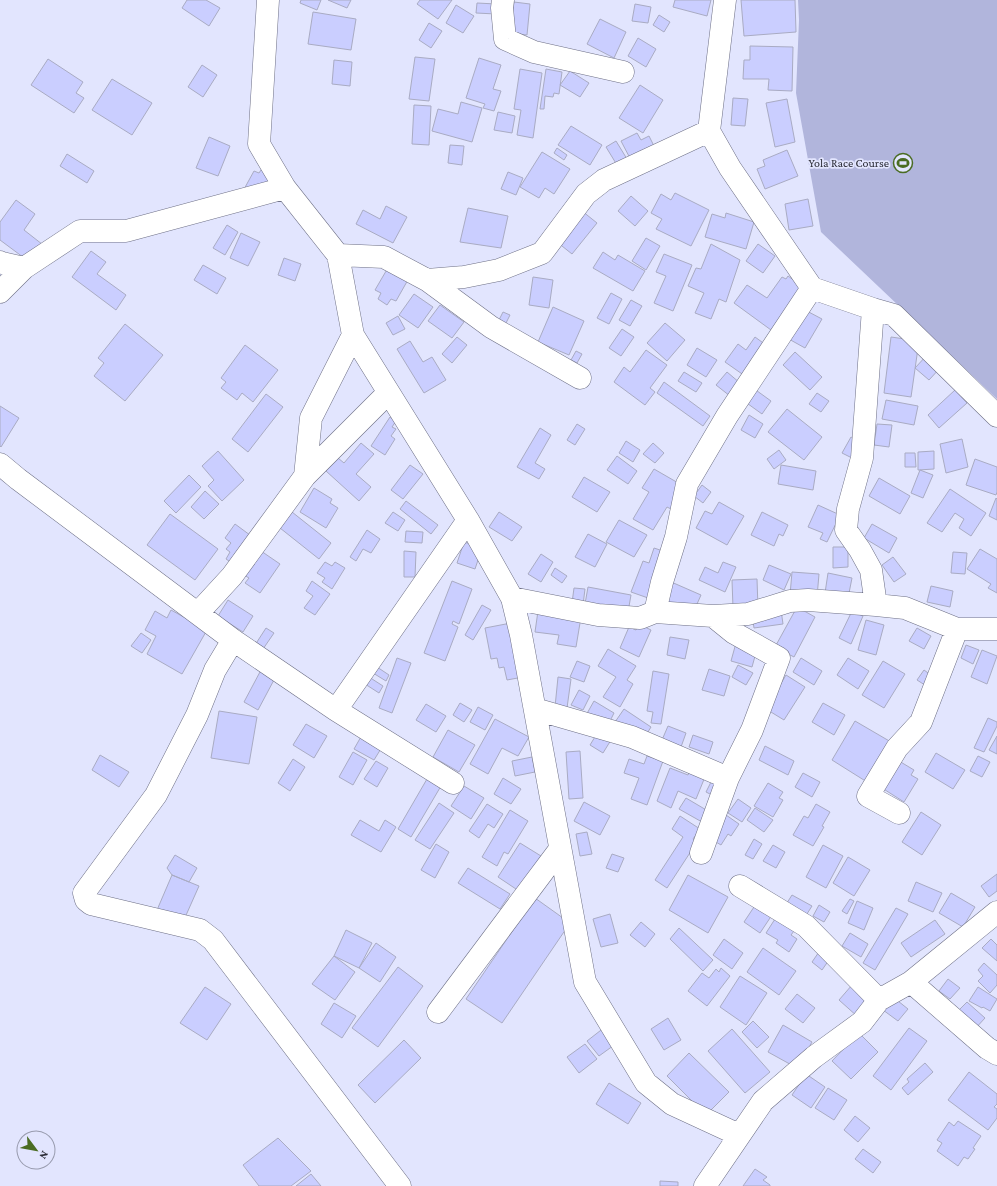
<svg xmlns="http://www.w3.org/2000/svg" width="997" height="1186" font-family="'Crimson Pro',serif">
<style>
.green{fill:#b1b5dc}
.building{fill:#caceff;stroke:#a9abc3}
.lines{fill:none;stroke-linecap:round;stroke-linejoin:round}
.street-casing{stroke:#6e7086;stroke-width:23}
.street{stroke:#fff;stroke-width:22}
.labels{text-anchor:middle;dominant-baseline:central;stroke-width:3.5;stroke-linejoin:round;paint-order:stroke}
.poi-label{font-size:12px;fill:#2a2b35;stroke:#e2e5fe;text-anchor:end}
</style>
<rect width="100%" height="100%" fill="#e2e5fe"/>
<path class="green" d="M798,0H997V399L821,232L796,93L799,20Z"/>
<path class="building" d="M187,0H206L220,8L209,26L182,8Z
M301,0H321L317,10L300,3Z
M328,0H351L347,8Z
M420,0H452L438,19L417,4Z
M675,0H711L707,16L673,7Z
M741,0H795L796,32L744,36Z
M514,2L530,4L527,35L510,33Z
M477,3L496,4V14L476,13Z
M635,4L651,7L648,23L632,21Z
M456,5L474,16L463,33L446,23Z
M313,12L356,19L351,50L308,44Z
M659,15L670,22L664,32L653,25Z
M600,19L626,32L614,58L587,44Z
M429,23L442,31L431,48L419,40Z
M638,38L656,49L646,67L628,56Z
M750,46L793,47L792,91L768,90L769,79H743L744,60H750Z
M415,57L435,59L429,101L409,99Z
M479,58L501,65L493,89L501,91L494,111L483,108L485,104L466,98Z
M48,59L83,82L76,93L84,98L74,113L31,85Z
M334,60L352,62L350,86L332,84Z
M202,65L217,75L203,97L188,87Z
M520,69L542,73L533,138L517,135L521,110L514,109Z
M546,69L562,72L559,94L554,93L553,97L545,96L544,109H540Z
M570,71L589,83L580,97L560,85Z
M112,79L152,103L132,135L92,110Z
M640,85L663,100L643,133L619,118Z
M733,98L748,99L745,126L731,125Z
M787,99L795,142L775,147L766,103Z
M461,102L482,108L472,142L432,131L438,109L458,114Z
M414,105L431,106L429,145L412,144Z
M498,112L515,116L512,133L494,130Z
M571,126L602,145L590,165L558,145Z
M637,133L641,140L649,136L656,150L632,162L621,141Z
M209,137L230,146L218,176L196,168Z
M616,141L627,159L617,165L606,147Z
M450,145L464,146L462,165L448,163Z
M557,148L567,155L564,160L554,153Z
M787,150L798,176L765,189L757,169L765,166L763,160Z
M542,152L570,169L554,194L545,188L539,198L520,187Z
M67,154L94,171L87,183L60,166Z
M263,167L278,176L268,194L243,191L254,171L259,173Z
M508,172L523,178L516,195L501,189Z
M675,193L709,210L691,246L656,229L662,219L651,213L661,194L671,200Z
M631,196L648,211L635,226L618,211Z
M808,199L813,226L789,230L785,204Z
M16,200L35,214L24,230L47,248L35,266L0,240V222Z
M386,206L407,217L393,243L356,224L363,210L380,219Z
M468,208L508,216L501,248L460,242Z
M582,211L597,223L572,254L557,242Z
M726,213L754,222L746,249L705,237L712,214L725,218Z
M227,225L238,232L225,255L213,248Z
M241,233L260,242L248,266L230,258Z
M646,238L660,246L646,270L632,261Z
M711,244L740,260L726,302L719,299L711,319L695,313L704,293L688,286L696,268L701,269Z
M758,244L775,256L763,273L746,261Z
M91,251L106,262L97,274L126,295L116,310L72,277Z
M603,252L615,260L618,255L645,271L633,291L593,268Z
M664,254L692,265L673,311L654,303L666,276L656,272Z
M284,258L301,264L295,281L278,275Z
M203,265L226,278L217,294L194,280Z
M389,266L409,278L396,301L391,299L387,305L378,299L381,293L375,290Z
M788,276L802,286L771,330L734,303L747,285L767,298L782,277L786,279Z
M533,277L553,280L549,308L529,305Z
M611,293L622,299L609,324L597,318Z
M414,294L433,307L418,328L399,315Z
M631,300L642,306L630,326L619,320Z
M440,305L464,322L452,338L428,321Z
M553,307L584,321L569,355L538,342Z
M803,309L822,319L805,348L787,338Z
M503,312L510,315L505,325L498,322Z
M398,316L405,329L393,335L386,323Z
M665,323L685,340L667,361L647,343Z
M125,324L163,355L125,401L94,376L104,363L98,358Z
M622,329L634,337L621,356L609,348Z
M457,337L467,345L452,363L442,354Z
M755,337L766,345L745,376L725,362L738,344L746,350Z
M891,337L919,341L911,397L884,393Z
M410,341L423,362L432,357L446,380L424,393L397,349Z
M245,345L278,370L253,402L242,393L237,400L221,388L226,382L221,378Z
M697,348L717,360L706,377L687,365Z
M646,350L667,365L650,388L655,392L645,405L614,382L624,367L630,372Z
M576,351L582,354L577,363L571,360Z
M795,352L822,377L810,390L783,365Z
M927,355L941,367L929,380L915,368Z
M684,372L702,383L696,392L678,381Z
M727,372L740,383L730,396L716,385Z
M664,382L710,416L703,426L657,393Z
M753,388L771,401L762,414L744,401Z
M955,390L967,403L939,428L928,415Z
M817,393L829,401L821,412L809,404Z
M266,394L283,407L248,452L232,439Z
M886,400L918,406L914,425L882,419Z
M0,406L19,418L1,447L0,446Z
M787,409L822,437L804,460L768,432Z
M749,415L763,424L755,438L741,430Z
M390,417L396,421L392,427L396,429L391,436L395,439L385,455L371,446Z
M577,424L585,429L575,445L567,440Z
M877,424L892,425L889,447L874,445Z
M540,428L551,435L535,463L545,469L539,479L517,467Z
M851,437L861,442L852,458L842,453Z
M962,439L968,467L946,473L940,444Z
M626,441L640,450L633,462L619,453Z
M361,443L374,454L356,474L371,487L359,501L326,471L338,458L344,463Z
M653,443L664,453L655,463L643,454Z
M779,450L786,460L774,469L767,459Z
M218,451L244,480L222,501L208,486L214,480L202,466Z
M934,451V469L918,470V452Z
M905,453H915L916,467H905Z
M617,456L637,471L628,484L607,470Z
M975,459L997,467V492L996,495L966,485Z
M410,465L423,474L403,499L391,490Z
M781,465L816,471L813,490L778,484Z
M654,469L680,484L678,496L671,509L667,507L653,530L633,519L649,492L642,488Z
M920,470L933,475L923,498L911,493Z
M189,475L201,487L176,513L164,501Z
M584,477L610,492L597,512L572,497Z
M879,478L910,496L900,514L869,496Z
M702,485L711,492L703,503L694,496Z
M314,488L332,499L330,503L338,508L326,528L300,512Z
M950,489L986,513L971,536L959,528L964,519L955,513L942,532L927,523Z
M205,491L219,504L204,519L191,507Z
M996,498L997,499V520L989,516Z
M406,501L438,525L431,534L400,509Z
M719,502L744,516L727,545L696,528L705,511L712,514Z
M818,505L840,515L827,542L820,539L823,533L808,527Z
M292,512L331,543L319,559L280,528Z
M393,512L405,520L398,531L385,523Z
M499,512L522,527L512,541L489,527Z
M762,512L788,525L783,536L779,534L774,546L751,535Z
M170,514L218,549L195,580L147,545Z
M619,520L647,535L634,557L606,542Z
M235,524L254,538L232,563L226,559L230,552L226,549L231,543L225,538Z
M872,524L897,538L889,553L864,538Z
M367,530L380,539L371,553L363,549L356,561L350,557Z
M406,531L423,532L422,543L405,542Z
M588,534L607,544L595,567L575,557Z
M464,542L482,548L475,569L457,563Z
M833,547H848V567L833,568Z
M654,548L669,553L651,599L631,592L643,561L649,563Z
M980,549L997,559V593L988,588L991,584L967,569Z
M261,551L280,564L260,593L245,583L249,578L244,575Z
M404,551L416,552L415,577H404Z
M953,552L967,553L965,574L951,573Z
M541,554L553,562L541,582L528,574Z
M893,557L906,574L894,582L882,565Z
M325,562L332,566L335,562L345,568L332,589L322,582L325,578L317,573Z
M723,562L736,567L725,592L699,580L705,567L718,573Z
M769,565L791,574L784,590L763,580Z
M555,568L567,576L562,583L551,575Z
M792,572L819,574L817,597L790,595Z
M828,573L852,578L848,598L825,593Z
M757,579L758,608H733L732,580Z
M312,581L330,594L315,615L304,608L313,596L306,591Z
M452,581L472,589L459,624L453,621L452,624L458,627L445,661L424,653Z
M669,581L701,595L693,613L661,599Z
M931,586L953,591L950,607L927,602Z
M588,587L631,595L628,612L585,604Z
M574,588L585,589L583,605L572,603Z
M228,600L253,616L243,632L218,616Z
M482,605L491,610L473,640L465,635Z
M797,607L815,617L794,657L775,647Z
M171,610L207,630L182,674L147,654L156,636L145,630L155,611L167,618Z
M781,610L783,624L754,628L752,614Z
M538,611L581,617L576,647L557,644L559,635L535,632Z
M852,611L863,616L851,644L839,638Z
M866,620L884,625L876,655L858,650Z
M511,623L523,677L507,680L504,667L499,668L497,658L491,659L485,628Z
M639,624L651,630L639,657L620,648L629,627L636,630Z
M266,628L274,633L263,649L255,645Z
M917,628L931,636L924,649L909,641Z
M141,633L151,640L142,653L131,646Z
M670,637L689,640L685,659L667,655Z
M736,643L757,649L752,667L731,661Z
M966,645L979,650L973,664L961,658Z
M608,649L636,666L627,680L633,684L620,707L603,697L616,677L598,666Z
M982,650L997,656L987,684L971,677Z
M397,658L411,663L392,713L379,708Z
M801,658L822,671L814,685L793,672Z
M848,658L869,671L858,689L837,675Z
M577,661L590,666L584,682L570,677Z
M883,661L905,674L884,708L862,695Z
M738,665L753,673L746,685L732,677Z
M377,667L389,675L386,681L373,673Z
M709,669L730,676L724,696L702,690Z
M261,670L275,678L258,710L244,702Z
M924,670L935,678L928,687L917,680Z
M653,671L669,674L661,724L651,723L653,712L647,711Z
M786,675L805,687L784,720L766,709Z
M369,677L383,686L379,693L365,684Z
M558,677L571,679L567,708L555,707Z
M579,690L590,696L583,710L571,705Z
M594,701L614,713L606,729L585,717Z
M460,703L472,710L464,722L453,715Z
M823,703L845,715L834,735L812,722Z
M426,704L446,716L436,732L416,720Z
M478,707L493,715L485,730L470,722Z
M624,709L651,727L643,740L615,722Z
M219,711L257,717L249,764L211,758Z
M988,718L997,722V726L984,752L974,748Z
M495,719L529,737L518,756L502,748L488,774L470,764Z
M855,721L891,742L867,782L832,760Z
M306,724L327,736L314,758L293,745Z
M668,726L686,733L681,747L662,740Z
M448,730L475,745L459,772L433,757Z
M598,732L611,740L603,753L590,745Z
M362,735L382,747L374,760L354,749Z
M693,735L713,742L709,754L689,747Z
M997,736V754L989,750Z
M765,746L794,761L788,775L759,760Z
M580,751L583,798L569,799L566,752Z
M353,752L367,760L353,785L339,777Z
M936,753L965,770L953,789L925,772Z
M100,755L129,772L119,787L92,770Z
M647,756L663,761L647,805L631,799L639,778L624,773L629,759L644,764Z
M978,756L990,762L982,777L970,771Z
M532,757L535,772L515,776L512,761Z
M293,759L305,767L290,791L278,783Z
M376,761L388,768L377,787L364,779Z
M899,761L914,770L911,775L918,779L904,802L882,788Z
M692,766L707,772L696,799L678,791L671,808L657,801L670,768L688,775Z
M803,773L820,782L812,797L795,787Z
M503,778L521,789L511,804L494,794Z
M427,779L441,786L411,837L398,829Z
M712,780L722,785L716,797L706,792Z
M768,783L783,792L779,798L783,800L773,817L754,806Z
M464,786L484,798L471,819L451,806Z
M686,798L708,811L702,822L679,809Z
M738,799L751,808L742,822L728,813Z
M584,802L610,816L600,835L574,821Z
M439,803L454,813L430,849L415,840Z
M487,804L503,814L494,828L488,824L479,838L469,831Z
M816,804L830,812L822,826L824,827L813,846L793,835L804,816L808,818Z
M755,808L773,820L764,832L747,820Z
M510,810L528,821L508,854L504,852L497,866L482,857Z
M921,812L941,825L922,855L902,842Z
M726,815L739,824L731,836L728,834L721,845L711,839Z
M680,816L700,829L693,839L697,842L667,888L655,880L683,837L672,829Z
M360,820L379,831L385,820L396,827L381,852L351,835Z
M587,832L592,854L580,856L576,834Z
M754,839L762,844L753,859L745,855Z
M520,843L541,856L519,891L498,877Z
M436,844L449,852L435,878L421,870Z
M773,845L785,852L776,868L763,861Z
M823,845L843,856L826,888L806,877Z
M612,854L624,858L618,872L606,868Z
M175,855L197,868L189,882L172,875L167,868Z
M848,857L870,870L854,896L833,883Z
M468,868L510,894L500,909L458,883Z
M997,874V891L989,897L981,886Z
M172,875L199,886L183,922L157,910Z
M688,875L728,897L708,933L669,910Z
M916,882L942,893L933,912L908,901Z
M951,893L975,907L963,927L939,913Z
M792,895L812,906L805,917L785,906Z
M535,898L570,923L502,1023L466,999Z
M850,899L854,901L847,914L842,911Z
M758,901L774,912L760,933L744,922Z
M857,901L873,908L864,930L848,923Z
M819,905L830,912L824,922L813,916Z
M896,908L908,914L875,970L863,963Z
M610,914L618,943L601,947L593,919Z
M775,919L794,931L791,935L797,939L789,952L776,943L778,940L766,933Z
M935,920L945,934L911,957L901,943Z
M641,922L655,934L645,947L630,935Z
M679,928L713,960L703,971L670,939Z
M346,930L372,943L359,968L334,956Z
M850,933L868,944L861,957L842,946Z
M724,939L743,953L732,969L713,955Z
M991,939L997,945V961L982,948Z
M376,943L396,957L380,982L359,968Z
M763,948L796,971L779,995L747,972Z
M821,949L831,957L822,970L812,962Z
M334,956L355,972L335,1000L312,984Z
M984,963L997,975V985L990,993L978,981L983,976L978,970Z
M398,967L423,986L378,1047L352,1028Z
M721,968L730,976L707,1006L688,991L702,973L709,978L716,969L719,972Z
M740,976L767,993L746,1025L720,1007Z
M948,979L960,988L950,999L939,991Z
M852,985L871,1001L858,1017L839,1000Z
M205,987L231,1004L207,1040L180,1023Z
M978,987L997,999L990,1011L983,1007L982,1008L969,1001Z
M797,994L815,1008L803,1023L785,1009Z
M893,997L908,1009L898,1021L883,1010Z
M967,1002L985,1018L974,1030L956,1013Z
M334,1003L356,1016L342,1038L321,1024Z
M668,1018L681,1040L664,1050L651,1029Z
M753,1021L769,1037L757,1048L742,1032Z
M783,1025L812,1042L797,1068L768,1052Z
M605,1027L617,1043L599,1056L587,1041Z
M909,1028L927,1041L891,1090L873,1076Z
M732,1029L770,1072L745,1093L708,1051Z
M859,1033L878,1052L851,1079L832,1061Z
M404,1040L421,1058L375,1103L358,1085Z
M585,1044L597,1059L579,1073L567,1057Z
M689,1053L729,1092L706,1115L667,1076Z
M925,1063L933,1072L908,1095L902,1088L909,1082L907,1079Z
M969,1072L997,1094V1104L994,1107L997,1109V1118L988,1130L948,1100Z
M806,1074L825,1087L811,1108L792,1095Z
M609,1083L641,1103L628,1124L596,1104Z
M828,1088L847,1100L834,1120L815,1108Z
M855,1116L870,1128L858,1142L844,1130Z
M958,1121L981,1136L973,1148L975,1149L968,1159L964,1157L958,1166L937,1151L942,1143L937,1140L949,1122L954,1126Z
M278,1138L311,1171L291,1186H259L243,1165Z
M863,1149L881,1162L873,1173L855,1159Z
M755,1169L767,1177L763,1180L770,1185V1186H743Z
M311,1174L321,1186H296Z
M660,1181L678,1182V1186H660Z"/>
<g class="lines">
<g class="street-casing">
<path id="street" d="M503,0L502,8L505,39L534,52L623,72
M725,0L709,131L730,168L812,288L873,309L862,458L848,509L846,530L860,550L871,570L876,605L905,608L957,629H997
M338,255L384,257L427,280L464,277L499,270L542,253L586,194L604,180L709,131
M0,262L2,263L24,268
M427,280L491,327L580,378
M0,292L24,268L80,231H126L285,188
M873,309L894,315L997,416
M353,335L468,520L512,598L521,635L585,982L646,1083L672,1104L739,1135
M0,464L18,479L233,640L336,710
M305,476L388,393
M512,598L598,615L640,618L655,612L713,616L748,614L790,601L808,600L876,605
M655,612L662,582L676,537L687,484L727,416L812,288
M198,613L232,576L305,476L311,418L353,335L338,255L285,188L259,144L268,0
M233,640L215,670L197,715L156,795L84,893L86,900L91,904L200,930L213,940L400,1186
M535,709L632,737L728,778
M453,783L336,710L468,520
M899,813L868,796L897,748L921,722L957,629
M701,853L728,778L752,730L779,658L734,633L713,616
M740,886L806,926L879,1000
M911,982L987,1048L997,1054
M438,1012L560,849
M705,1186L763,1101L814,1057L862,1022L879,1000L911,982L997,912"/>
</g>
<use href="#street" class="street"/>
</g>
<defs>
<g id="stadium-ring" transform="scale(1)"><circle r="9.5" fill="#e2e5fe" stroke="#4a6c23" stroke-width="1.5"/><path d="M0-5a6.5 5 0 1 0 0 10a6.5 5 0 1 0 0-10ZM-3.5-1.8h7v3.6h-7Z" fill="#4a6c23"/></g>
</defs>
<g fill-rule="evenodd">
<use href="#stadium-ring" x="903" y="163"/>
</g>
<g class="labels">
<g class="poi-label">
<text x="889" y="163">Yola Race Course</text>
</g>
</g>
<g transform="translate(36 1150) rotate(122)"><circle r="19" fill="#e2e5fe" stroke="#989bae"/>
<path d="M0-3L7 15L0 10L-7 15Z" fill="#4a6c23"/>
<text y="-6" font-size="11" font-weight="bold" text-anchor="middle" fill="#2a2b35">N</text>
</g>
</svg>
